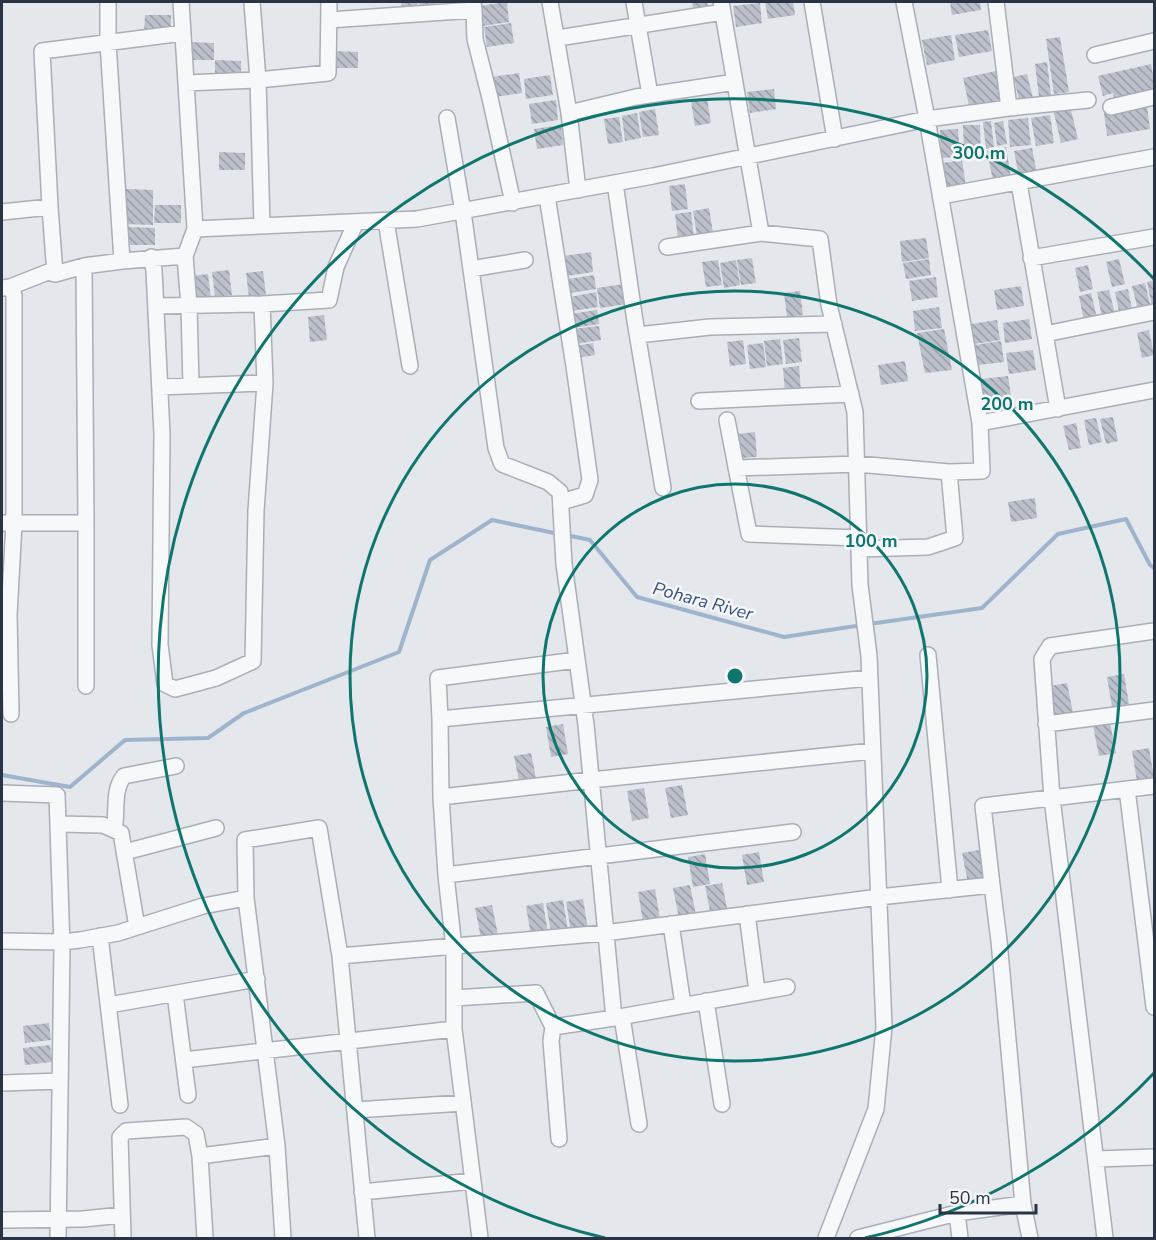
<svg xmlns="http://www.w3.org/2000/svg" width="1156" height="1240" font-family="'Nunito Sans',sans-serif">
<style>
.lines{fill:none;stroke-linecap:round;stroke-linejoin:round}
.stream{stroke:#9fb4cc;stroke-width:4}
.building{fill:url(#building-back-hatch)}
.minor-casing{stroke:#a9aeb7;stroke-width:18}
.minor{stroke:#f7f8fa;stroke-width:15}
.ring{fill:none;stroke:#0f766e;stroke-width:3}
.labels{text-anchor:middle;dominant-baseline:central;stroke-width:5;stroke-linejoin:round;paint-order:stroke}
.water-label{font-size:18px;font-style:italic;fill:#34527a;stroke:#f4f6f9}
.centre{fill:#0f766e;stroke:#f4f6f9;stroke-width:3}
.ring-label{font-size:18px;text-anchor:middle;font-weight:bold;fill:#0f766e;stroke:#f4f6f9;stroke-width:5;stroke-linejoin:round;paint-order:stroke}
</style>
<defs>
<pattern id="building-back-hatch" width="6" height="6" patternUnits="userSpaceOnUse" patternTransform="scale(1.5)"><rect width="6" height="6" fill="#bbc0ca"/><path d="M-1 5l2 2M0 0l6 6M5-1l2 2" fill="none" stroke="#989da6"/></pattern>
</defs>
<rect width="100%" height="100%" fill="#e4e7ec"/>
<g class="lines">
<path class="stream" d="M566,535L590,540L637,597L784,637L862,625
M869,624L982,608L1058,534L1126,519L1150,565L1154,568
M2,775L70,787L125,740L208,738L244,713L399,652L430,560L492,520L559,534"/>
</g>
<path class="building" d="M401,2H417L418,10L403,13Z
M419,2H435L436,8L421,10Z
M507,2L509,22L483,26L480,6Z
M692,2H707L708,6L693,8Z
M765,2H793L795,15L768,19Z
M950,2H980L981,10L952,15Z
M760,3L762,23L736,27L733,6Z
M145,15H171V33L144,32Z
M511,23L514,43L487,47L484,27Z
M988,30L992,51L959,57L955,35Z
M951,35L955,60L927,65L922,40Z
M1060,37L1069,92L1054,94L1046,39Z
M188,42L214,43V60H188Z
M332,51L358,52V68H332Z
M215,60L241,61V78L215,77Z
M1047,62L1051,95L1039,97L1035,64Z
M1151,64L1154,80V93L1115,102L1113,93L1103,96L1098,76Z
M996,71L1003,104L970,110L963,78Z
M519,73L522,93L495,97L492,77Z
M1027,74L1033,98L1019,101L1014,77Z
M550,75L553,95L526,99L524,79Z
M774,89L776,109L750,113L747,92Z
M707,98L711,123L695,126L691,101Z
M556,100L558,120L532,124L529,104Z
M1070,106L1078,139L1061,143L1053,109Z
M1147,106L1150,129L1107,136L1104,113Z
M655,109L659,135L643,137L639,112Z
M637,113L641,138L625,141L622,116Z
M1050,115L1054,143L1036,146L1031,118Z
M619,117L623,142L608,144L604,119Z
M1028,118L1031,145L1010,147L1008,120Z
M991,121L994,147L986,149L983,122Z
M1003,121L1007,144L997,146L994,123Z
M561,125L563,145L537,149L534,129Z
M963,125H980L981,155H964Z
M958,129L960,157L941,158L940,130Z
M1006,147L1011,178L993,181L987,151Z
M1032,148L1037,174L1019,177L1014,151Z
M219,152L245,153V170H219Z
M962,160L966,187L947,190L943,163Z
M685,184L688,209L672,211L669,186Z
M126,189L153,190V225L126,224Z
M155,205H181V223H154Z
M709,208L713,233L697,236L693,211Z
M691,212L694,237L678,239L675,214Z
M128,227L155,228V245H128Z
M926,238L929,258L902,262L900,241Z
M591,252L593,272L567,276L564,256Z
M752,258L756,283L741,285L737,260Z
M929,259L931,275L906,279L903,263Z
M1119,259L1125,284L1112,287L1106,262Z
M718,260L722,285L706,287L702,262Z
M736,260L740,285L724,288L720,263Z
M1088,265L1093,289L1080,292L1075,268Z
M229,270L232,295L215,297L212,272Z
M263,271L266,295L249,297L246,273Z
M208,274L211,299L195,301L192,276Z
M594,275L596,289L570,293L568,279Z
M936,277L938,297L912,301L909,281Z
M1154,280V306L1152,307L1147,282Z
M1145,283L1151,308L1138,310L1132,286Z
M624,284L627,304L600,308L597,288Z
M1021,286L1024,306L997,310L994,290Z
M1128,289L1133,314L1120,317L1115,292Z
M1109,290L1115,314L1102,317L1097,292Z
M800,291L803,315L787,317L784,293Z
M596,292L598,307L572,311L570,297Z
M1091,293L1097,318L1084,321L1079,296Z
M939,307L942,328L915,331L913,311Z
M597,310L599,324L573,328L571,314Z
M324,315L327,340L310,342L308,317Z
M1029,319L1032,339L1005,343L1003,323Z
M997,320L1000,340L974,344L971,324Z
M599,326L601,340L575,344L573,329Z
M944,329L952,370L925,373L917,333Z
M1149,330L1154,355L1142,358L1137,333Z
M799,338L802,362L786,364L783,340Z
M780,339L783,364L767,366L764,341Z
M743,340L746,364L730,366L727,342Z
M1001,341L1004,362L978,365L975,345Z
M593,343L595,355L577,358L575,346Z
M763,343L766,367L750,369L747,345Z
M1033,350L1036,370L1009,374L1006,353Z
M905,361L908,381L881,385L878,365Z
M799,366L801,391L785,393L783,368Z
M1008,376L1011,396L984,400L981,379Z
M1113,417L1118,441L1106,444L1100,419Z
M1096,418L1102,442L1089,445L1084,420Z
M1076,423L1081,448L1069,450L1063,426Z
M755,432L757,457L741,458L738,434Z
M1035,498L1037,518L1011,522L1008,502Z
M1124,674L1129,704L1112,707L1107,677Z
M1067,683L1073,713L1055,716L1050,686Z
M1110,723L1116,753L1099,756L1093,726Z
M563,724L568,754L551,757L546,727Z
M1149,748L1154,778L1137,781L1132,751Z
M531,753L537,783L520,786L514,756Z
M682,785L688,815L671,818L665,788Z
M644,788L649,818L632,821L627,791Z
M979,850L985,880L968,883L962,853Z
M759,852L764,882L747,885L742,855Z
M705,854L710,884L693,887L688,857Z
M722,883L728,913L711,916L705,886Z
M690,885L696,915L679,918L673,888Z
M655,889L660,919L643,922L638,892Z
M583,899L588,929L571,932L566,902Z
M563,900L568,930L551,933L546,903Z
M543,903L548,933L531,936L526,906Z
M492,905L498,935L481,938L475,908Z
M49,1023L51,1040L25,1043L23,1026Z
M50,1045L52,1062L25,1065L23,1048Z"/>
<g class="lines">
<g class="minor-casing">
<path id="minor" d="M108,2V43L122,261
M181,2L195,229
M252,2L258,80L328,73L329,2
M550,2L569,113L636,97L735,82
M634,2L650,95
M721,2L761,233L820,239L829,305L855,412L860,585L869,656L884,1027L876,1109L826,1238
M812,2L835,139
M474,10L475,39L490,98L513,203
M329,20L474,10L473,3
M558,38L723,12
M1095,55L1154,41
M186,83L258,80L262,226
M1111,107L1154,97
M1009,108L1088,100
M569,113L578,190
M447,118L463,212L496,448L502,464L548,482L560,492L564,564L586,725L614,1018
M615,183L635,321L663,488
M1019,183L1058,409
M547,196L574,366L590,480L585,495L561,502
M941,196L1154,157
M2,212L50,207
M386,221L410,366
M667,247L761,233
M185,256L189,306L191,386
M151,257L154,270L162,434L160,645L165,684L175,689L216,678L253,661L256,511L265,383L262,304
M1031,258L1154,237
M471,269L525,260
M55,274L50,207L42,51L183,33
M2,288L10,287L48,272L55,274L84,266L122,261L185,256L195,229L417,219L653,176L927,119L1009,108L996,2
M156,306L262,304L329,300L336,267L356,222
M1045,334L1154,312
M638,335L710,327L834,324
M160,387L265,383
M699,401L851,394
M727,420L749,534L859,538
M980,423L1154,390
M736,468L857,464L949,472
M2,523H14V295L10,287
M86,523V686
M859,549L928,547L955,538L949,472L982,471L980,423L927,119L904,2
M2,614L9,615L14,523H86L84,266
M9,615L11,714
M928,655L950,890
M440,719L438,678L577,660
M1046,724L1154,710
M1127,789L1154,1007
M2,793L57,795L62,947L58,1238
M441,797L591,780L873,751
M58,824L103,825L121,833L137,927
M114,830C118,812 112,791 124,776L176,766
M125,852L216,828
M446,875L793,832
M992,885L999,941L1023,1204L1030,1238
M246,898L245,840L319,828L340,956L367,1238
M747,914L757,991
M671,924L683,1005
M100,936L120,1105
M2,941L62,942L80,940L118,933L203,906L246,898L277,1146L283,1238
M340,956L605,933L879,897L992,885L983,806L1154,786
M175,994L188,1095
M454,998L536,993L553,1027L551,1041L559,1139
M706,1001L722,1104
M109,1005L257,979
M622,1017L639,1124
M553,1027L614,1018L787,987
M184,1060L454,1029
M2,1083L60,1081
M355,1110L463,1103
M200,1156L277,1146
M1096,1159L1154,1157
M362,1192L473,1181
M957,1213L960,1238
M2,1220L83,1219L122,1215
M123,1238L120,1137L126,1131L186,1127L196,1134L200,1156L205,1238
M480,1238L454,1029V948L446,875L441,797L440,719L870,678
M858,1238L957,1213L1023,1204
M1105,1238L1052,798L1042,659L1050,646L1154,631"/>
</g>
<use href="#minor" class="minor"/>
</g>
<g class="ring">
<circle cx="735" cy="676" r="192"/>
<circle cx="735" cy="676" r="385"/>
<path d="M1154 1073A577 577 0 0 1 865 1238M605 1238A577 577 0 1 1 1154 279"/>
</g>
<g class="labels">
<g class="water-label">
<text transform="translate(703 601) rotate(15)">Pohara River</text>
</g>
</g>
<circle cx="735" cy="676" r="9" class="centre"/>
<g class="ring-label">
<text x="979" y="159">300 m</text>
<text x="1007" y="410">200 m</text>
<text x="871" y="547">100 m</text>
</g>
<rect width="1156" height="1240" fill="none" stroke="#2b3445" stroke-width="6"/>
<path d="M940 1204v9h96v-9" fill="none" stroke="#2b3445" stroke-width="3"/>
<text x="949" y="1204" font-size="18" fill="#2b3445" stroke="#f4f6f9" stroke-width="4.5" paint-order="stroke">50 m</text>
</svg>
